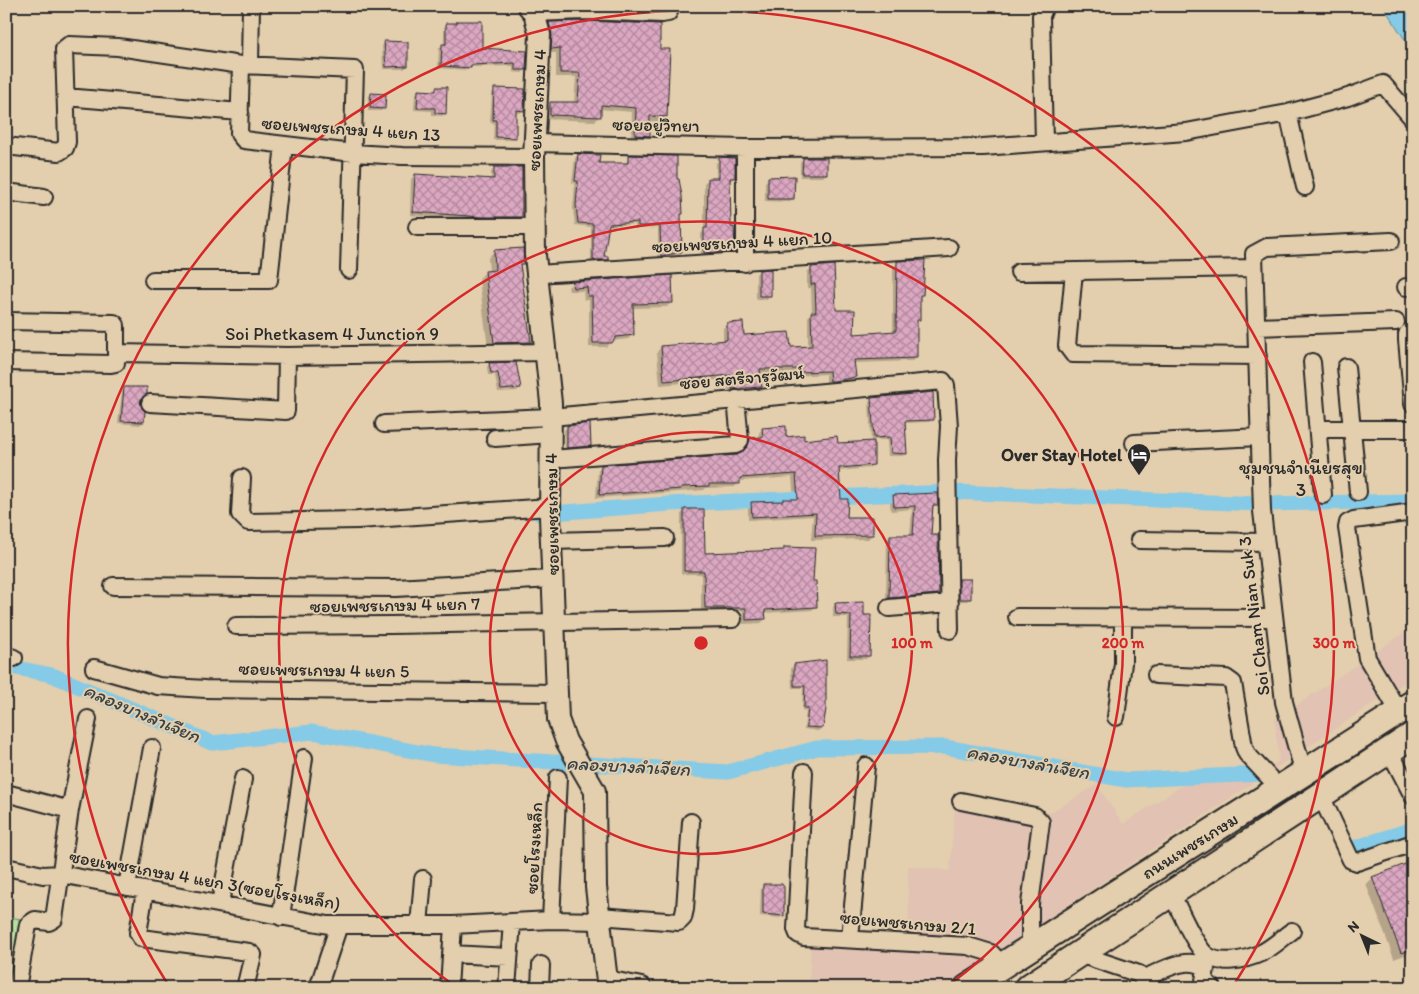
<svg xmlns="http://www.w3.org/2000/svg" width="1419" height="994" font-family="Itim,'Playpen Sans Thai',sans-serif">
<style>
.built{fill:#e1c2b3}
.grass{fill:url(#grass-tufts);stroke:#708665}
.water{fill:#85cae6;stroke:#618a9b}
.shadow{fill:#0003}
.lines{fill:none;stroke-linecap:round;stroke-linejoin:round}
.canal{stroke:#85cae6;stroke-width:15}
.building{fill:url(#building-cross-hatch);stroke:#2b2b2b}
.minor-casing{stroke:#2b2b2b;stroke-width:20}
.tertiary-casing{stroke:#2b2b2b;stroke-width:24}
.primary-casing{stroke:#2b2b2b;stroke-width:29}
.minor{stroke:#e3cead;stroke-width:16}
.tertiary{stroke:#e3cead;stroke-width:20}
.primary{stroke:#e3cead;stroke-width:25}
.ring{fill:none;stroke:#d62828;stroke-width:2.5}
.labels{text-anchor:middle;dominant-baseline:central;stroke-width:4;stroke-linejoin:round;paint-order:stroke}
.street-label{font-size:18px;fill:#2b2b2b;stroke:#e3cead}
.poi-label{font-size:18px;font-weight:bold;fill:#2b2b2b;stroke:#e3cead;text-anchor:end}
.neighbourhood-label{font-size:19px;fill:#2b2b2b;stroke:#e3cead}
.water-label{font-size:19px;font-style:italic;fill:#384347;stroke:#e3cead}
.centre{fill:#d62828;stroke:#e3cead;stroke-width:2.5}
.ring-label{font-size:15px;text-anchor:middle;font-weight:bold;fill:#d62828;stroke:#e3cead;stroke-width:4;stroke-linejoin:round;paint-order:stroke}
</style>
<defs>
<pattern id="grass-tufts" width="24" height="20" patternUnits="userSpaceOnUse" patternTransform="scale(1.25)"><rect width="24" height="20" fill="#b4e19f"/><path d="M3 7l-1-3M5 7V3M7 7l1-3M15 17l-1-3M17 17v-4M19 17l1-3" fill="none" stroke="#9bc189"/></pattern>
<pattern id="building-cross-hatch" width="8" height="8" patternUnits="userSpaceOnUse" patternTransform="scale(1.25)"><rect width="8" height="8" fill="#dba7c1"/><path d="M0 0l8 8M0 8l8-8" fill="none" stroke="#b2889d"/></pattern>
</defs>
<rect width="100%" height="100%" fill="#e3cead"/>
<filter id="ink" filterUnits="userSpaceOnUse"><feTurbulence type="fractalNoise" baseFrequency=".02" numOctaves="2"/><feDisplacementMap in="SourceGraphic" scale="10" xChannelSelector="R" yChannelSelector="G"/><feConvolveMatrix kernelMatrix="1 2 1 2 8 2 1 2 1" color-interpolation-filters="sRGB"/></filter>
<g filter="url(#ink)">
<path class="built" d="M1413,627V677L943,988H809L811,945L909,948L908,866L950,871L956,794L1050,813L1097,785L1123,824L1189,781L1250,780L1279,761L1275,720Z"/>
<path class="grass" d="M6,916L25,920L14,988H6Z"/>
<path class="water" d="M1383,6H1413V52Z"/>
<path class="shadow" d="M458,22L481,49L526,52L525,70L522,73L513,72V66L470,67L467,70L438,68L439,48L444,45V27Z
M549,24L658,51L666,117L661,122L649,121V135L644,140H631L632,112L600,109V116L595,121L545,119L546,108L551,103L574,104L576,77H556V53H547L545,28Z
M385,43L407,66L404,69H383L382,46Z
M437,89L445,113L442,116L432,115V111L414,110L415,95L418,92H433Z
M495,90L523,110L520,113H515L514,137L511,140H493L494,123L490,122L492,93Z
M371,94L384,108L381,111H368V97Z
M578,155L598,164H626L629,156L675,180L682,214L680,216L681,251L678,254L658,258V228L635,229V224L607,226L602,257L607,259L604,262L591,263V227L575,225L573,209L575,183H572L575,158Z
M720,159L734,177L730,181V229L734,251L730,255L701,257V234L704,230V183L708,180H716V163Z
M803,159L826,174L823,177H800V162Z
M495,168L521,216L516,221H478L410,215L411,179L415,175L491,180V172Z
M769,179L793,199L790,202L765,201V182Z
M494,251L522,264L519,267L530,342L524,348H488L479,279L485,272H489L488,258Z
M898,263L922,295L919,298V319L916,322V357L912,361L854,363L855,377L851,381L826,385V374L794,376L793,373H759L760,386L756,391L728,393L727,379L660,385L657,352L661,347L723,342V328L728,324L743,336L790,348L808,347V317L812,313L811,288H807V272L812,268L835,311L852,336L893,333V267Z
M759,271L770,296L767,299H756V274Z
M573,283L671,302L667,307L632,308L633,335L628,339L612,341L606,347H589V300H584L583,291H569L568,287Z
M489,364L519,388L517,391L498,392L495,375H488L487,367Z
M125,388L139,402L143,422L140,425L118,423L122,392Z
M872,399L932,419L929,422L904,423L906,453L902,456H888L887,440H873V464L869,468L838,471L839,500L846,518L872,535L868,539L811,540L813,516L748,520V507L752,503H781L784,500H794L792,477L739,481L735,487L706,488L704,490L596,498L598,470L601,466L738,456L745,450L750,439H759V433L762,429L785,438L803,441L836,445L871,442L869,402Z
M568,427L589,445L586,449L565,450L564,430Z
M894,497L937,504L932,508L930,536L938,593L934,597L886,601L887,540L891,536H910L912,509L891,511L890,501Z
M685,511L703,554L781,552L784,548L811,582L816,606L812,610L764,613L765,619L761,623L743,624V611L701,612V574H681V514Z
M960,580L970,598L967,601H957V583Z
M836,604L863,616L869,656L866,659H847L848,617H833V607Z
M825,662L821,728L818,731L804,729L806,711L802,710L803,688H792L791,668L795,665Z
M1413,863V952L1394,959L1366,884L1373,878Z
M764,885L783,915L780,918L760,916L761,888Z"/>
<g class="lines">
<path class="canal" d="M540,514L669,504L950,492L1261,504L1413,501
M6,666L52,675L212,743L312,732L434,755L728,772L817,748L945,747L1126,780L1261,774
M1351,849L1413,829"/>
</g>
<path class="building" d="M457,21H482V48L527,51L526,70H515V63L471,65V68L441,66L442,44H446V23H457Z
M584,21L660,24V49H670L667,117L650,116V136L635,135L636,108L601,105V117L550,115V102H578L580,73H560V48L551,49L552,35L549,22Z
M384,41L408,42V66L386,67Z
M436,87H447L446,114L435,113V108H417L418,90L436,91Z
M494,88L525,89L524,111L516,110V138L496,137V120H493Z
M371,93L386,94L385,109L370,108Z
M578,154L600,155L599,163H628V155L677,156V179H679L682,196L683,214H681L682,252L661,256L660,226H638V222L609,224L604,256H608V260H593V224L578,223L576,205L578,181H575Z
M719,157L735,158V178H730L731,227H734L735,251L704,253V228H707L708,178H719Z
M803,158H827V174H802Z
M494,167H522V217H483L413,212L415,174L494,179Z
M795,176L794,199H768V177Z
M523,248L524,264H520L531,342L494,343L485,271L495,270L494,250Z
M925,260L923,295H920V320H917V358L854,360L856,377L834,381H830L829,371L797,372V369H760L762,387L732,389L731,375L664,381L661,346L727,340V323L743,322L744,335L789,332L791,347L812,346L811,312H816L815,284L811,285V267L834,265L836,310H855L854,334L896,331L897,261Z
M771,269V296H759V270Z
M672,275L673,303L633,304L634,335L616,337L612,343H593L592,296H588L587,287L573,288L572,282Z
M516,362L521,388L501,390L498,373H491L489,363Z
M124,387H147V394L140,402L145,412L144,422L121,421Z
M933,392L934,420L905,421L907,454L891,453L890,437L874,438L871,398Z
M590,423L591,446L567,448V426Z
M786,426V437L804,435V440L837,436L838,443L874,441V465L839,468L841,499H848L847,517H873V535L815,536L816,513L752,517L751,502L783,501V499H798L796,474L740,478V484H709V486L681,487V489L599,495L601,465L737,455L748,446L750,438L763,437L762,428Z
M937,493L938,505H933L931,535H938L939,594L889,598L890,535H913L915,506L894,507L893,495Z
M684,509H704L705,553L784,550V547L815,548L813,581H816L817,607L765,610L766,619L746,620V608H705L704,571H684Z
M959,579H971V599H959Z
M864,602V615H871L870,656H850L851,615L836,614L835,603Z
M826,660V709L823,728L806,727L808,708H804L805,686H794V664Z
M1413,861V949L1401,953L1372,877Z
M763,884H782L784,887V916L763,914Z"/>
<g class="lines">
<g class="minor-casing">
<path id="minor" d="M534,13L584,11L662,14L668,13L672,6
M250,64L251,6
M241,65L239,134L244,140L353,153L402,156L534,157
M66,97L240,112
M1288,113L1305,187
M1044,142L1041,16L1045,6
M535,143L745,148L983,147L1186,132L1288,113L1348,97L1383,84L1413,119
M6,146L59,152L65,148L67,142L64,49L69,45L118,47L241,65L355,70L349,270
M745,148V263
M6,192L44,197
M417,227H534
M1074,271L1067,346L1073,354L1258,356
M1019,272L1253,268
M537,274L949,248
M153,280H269L284,145
M1406,287H1413
M6,321L114,323L116,325V363L111,364L6,362
M1257,327L1396,322
M1413,329L1407,334V340L1413,404
M117,353L287,356L546,352
M1312,362L1323,495
M1346,367L1358,492
M150,403L286,411L287,356
M384,424L551,417L943,381L946,385L949,426L947,460L950,630
M1318,429H1413
M495,438L551,434
M1134,443L1260,437
M551,459L736,445L740,440L736,399
M242,478L240,514L248,522L358,520L550,507
M1139,540L1265,542
M551,541L665,538
M113,586L396,588L552,579
M889,608L950,603
M1017,617L1274,618
M236,626L392,625L733,619
M6,655L14,658
M94,668L158,686L205,689L557,693
M1156,675L1226,678L1233,683L1244,747L1247,754L1280,789
M1399,712L1367,658L1347,528L1348,523L1354,520L1413,512
M1116,717L1123,663V617
M1389,750L1413,796
M804,772L796,929L798,934L804,937L968,946L991,953L1002,965
M1304,774L1284,702L1262,511L1254,254L1267,247L1391,241
M6,793L70,810
M1321,796L1351,860L1357,862L1413,843
M961,801L1035,816L1041,822L1030,904V947
M6,867L43,875L60,874L328,925H453L551,920L600,921
M127,887L152,748
M145,891L138,933L141,938L249,952L253,955L246,984
M1171,894C1181,911 1192,941 1205,954C1218,966 1246,960 1261,953C1272,948 1282,938 1292,931
M220,903L243,779
M599,916L679,922L683,918L685,909L691,822
M281,917L304,758
M551,920L558,778
M419,925L423,879
M850,938L866,766
M451,954L509,957
M1079,954L1139,974L1143,979V988
M1143,979C1161,971 1188,954 1206,968L1204,981L1213,988
M17,988L28,925L35,920L49,922L54,919L70,810L88,719
M318,988L339,925
M449,988L453,925
M507,988L512,922
M540,988L541,965"/>
</g>
<g class="tertiary-casing">
<path id="tertiary" d="M528,6L534,13L540,35L534,157L535,255L551,403L550,517L558,719L566,741L595,791L596,887L607,981L641,988"/>
</g>
<g class="primary-casing">
<path id="primary" d="M967,988L1413,703
M1027,988L1413,735"/>
</g>
<use href="#minor" class="minor"/>
<use href="#tertiary" class="tertiary"/>
<use href="#primary" class="primary"/>
</g>
</g>
<g class="ring">
<circle cx="701" cy="643" r="211"/>
<path d="M456 987A422 422 0 1 1 946 987"/>
<path d="M167 983A633 633 0 1 1 1235 983"/>
</g>
<defs>
<g id="hotel-pin" transform="scale(1.25)"><path d="M0 17L-7.5 6A9.5 9.5 0 1 1 7.5 6Z" fill="#2b2b2b" stroke="#e3cead"/><path d="M-6-4.5h1.5V1H6V5H4.5V3h-9V5H-6ZM-4 0a1.8 1.8 0 1 1 3.6 0ZM.5 0V-2.5h3Q6-2.5 6 0Z" fill="#fff"/></g>
</defs>
<g fill-rule="evenodd">
<use href="#hotel-pin" x="1139" y="455"/>
</g>
<g class="labels">
<g class="street-label">
<text transform="translate(537 110) rotate(-87)">ซอยเพชรเกษม 4</text>
<text transform="translate(656 125) rotate(1)">ซอยอยู่วิทยา</text>
<text transform="translate(351 129) rotate(4)">ซอยเพชรเกษม 4 แยก 13</text>
<text transform="translate(742 242) rotate(-3)">ซอยเพชรเกษม 4 แยก 10</text>
<text x="332" y="334">Soi Phetkasem 4 Junction 9</text>
<text transform="translate(742 378) rotate(-5)">ซอย สตรีจารุวัฒน์</text>
<text transform="translate(552 514) rotate(-91)">ซอยเพชรเกษม 4</text>
<text transform="translate(395 605) rotate(-1)">ซอยเพชรเกษม 4 แยก 7</text>
<text transform="translate(1254 616) rotate(-97)">Soi Cham Nian Suk 3</text>
<text transform="translate(324 670) rotate(1)">ซอยเพชรเกษม 4 แยก 5</text>
<text transform="translate(1190 846) rotate(-32)">ถนนเพชรเกษม</text>
<text transform="translate(534 848) rotate(-87)">ซอยโรงเหล็ก</text>
<text transform="translate(205 880) rotate(10)">ซอยเพชรเกษม 4 แยก 3(ซอยโรงเหล็ก)</text>
<text transform="translate(908 923) rotate(5)">ซอยเพชรเกษม 2/1</text>
</g>
<g class="poi-label">
<text x="1122" y="455">Over Stay Hotel</text>
</g>
<g class="neighbourhood-label">
<text x="1301" y="467">ชุมชนจำเนียรสุข<tspan x="1301" dy="22">3</tspan></text>
</g>
<g class="water-label">
<text transform="translate(142 713) rotate(23)">คลองบางลำเจียก</text>
<text transform="translate(1028 762) rotate(10)">คลองบางลำเจียก</text>
<text transform="translate(628 766) rotate(3)">คลองบางลำเจียก</text>
</g>
</g>
<circle cx="701" cy="643" r="8" class="centre"/>
<g class="ring-label">
<text x="912" y="648">100 m</text>
<text x="1123" y="648">200 m</text>
<text x="1334" y="648">300 m</text>
</g>
<rect width="1419" height="994" fill="none" stroke="#e3cead" stroke-width="25"/>
<rect x="12" y="12" width="1394" height="969" fill="none" stroke="#2b2b2b" stroke-width="2" filter="url(#ink)"/>
<g transform="translate(1362 936) rotate(317)" stroke="#e3cead" stroke-width="4" paint-order="stroke">
<path d="M0-4L9 19L0 12L-9 19Z" fill="#2b2b2b"/>
<text y="-8" font-size="14" font-weight="bold" text-anchor="middle" fill="#2b2b2b">N</text>
</g>
</svg>
